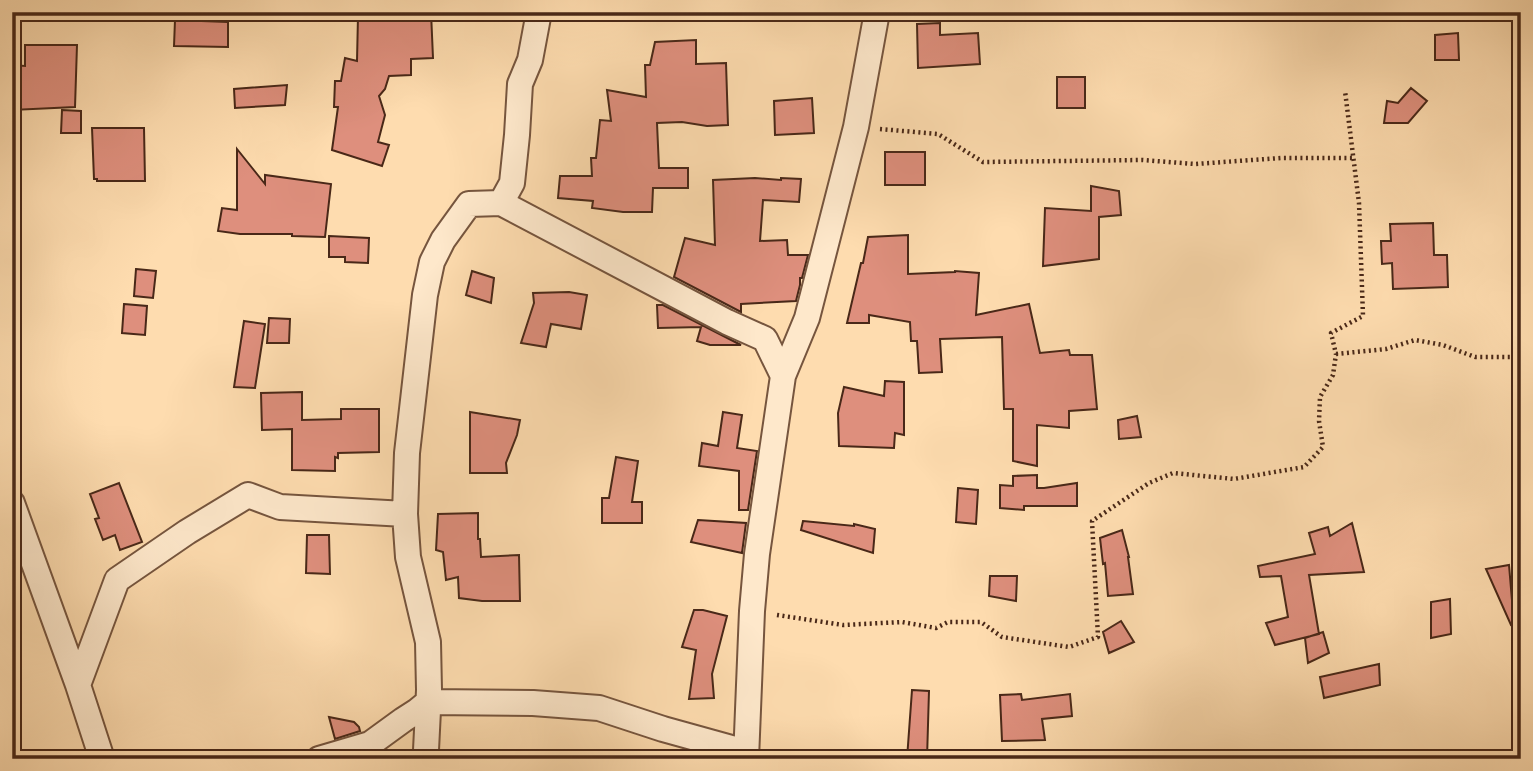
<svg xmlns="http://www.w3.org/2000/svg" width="1533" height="771" font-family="'Libre Caslon Text',serif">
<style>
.building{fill:#de8f7d;stroke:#492818;stroke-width:2}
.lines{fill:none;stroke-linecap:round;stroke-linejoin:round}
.minor-casing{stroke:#76553e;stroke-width:28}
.path{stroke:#492818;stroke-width:4.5;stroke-dasharray:2 3.5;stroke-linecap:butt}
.minor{stroke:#fee8cb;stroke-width:24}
</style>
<rect width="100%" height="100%" fill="#fedcaf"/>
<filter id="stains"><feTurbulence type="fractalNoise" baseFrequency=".00286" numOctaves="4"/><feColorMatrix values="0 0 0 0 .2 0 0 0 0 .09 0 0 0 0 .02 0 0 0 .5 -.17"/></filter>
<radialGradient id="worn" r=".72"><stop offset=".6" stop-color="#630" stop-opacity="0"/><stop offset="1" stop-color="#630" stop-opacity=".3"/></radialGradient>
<path class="building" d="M410,12H431L433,58L411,59V75L389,76L385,89L379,96L385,115L378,142L389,145L382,166L332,150L338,107H334L335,81H341L345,58L357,61L358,16L373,17L374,13L410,15Z
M175,20L228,22V47L174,46Z
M940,23V35L978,33L980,64L918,68L917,24Z
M1458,33L1459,60H1435V35Z
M696,40V64L726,63L728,125L707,126L682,122L657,123L659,168H688V188H653L652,212H623L592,208L593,201L558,198L560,176H592L591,158H596L600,120L611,121L607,90L646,97L645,65H650L655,42Z
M25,45H77L75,107L12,110V65L25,66Z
M1057,77H1085V108H1057Z
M287,85L285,105L235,108L234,89Z
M1411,88L1427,101L1408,123H1384L1387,101L1398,103Z
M812,98L814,133L775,135L774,101Z
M62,110L81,111V133H61Z
M92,128H144L145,181H97V179H94Z
M237,149L265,184V175L331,184L325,237L292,236V234H240L218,231L222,208L237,210Z
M885,152H925V185H885Z
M755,178L781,180V178L801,179L799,202L763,200L760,241L787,240L788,255H808L802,278H800V285L796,301L741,304V312L674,277L685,238L715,245L713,180Z
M1091,186L1119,191L1121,215L1099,217V259L1043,266L1045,208L1091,211Z
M1433,223L1434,255H1447L1448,287L1393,289L1392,263L1382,264L1381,241H1391L1390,224Z
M908,235V274L955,272V271L979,273L976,315L1029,304L1040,353L1069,350L1070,355H1092L1097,409L1069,411V428L1037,425V466L1013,461V409H1004L1002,337L940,339L942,372L919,373L917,341H911L910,322L869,315V323H847L861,263H863L868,237Z
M329,236L369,238L368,263L345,262V257H329Z
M136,269L156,271L153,298L134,296Z
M472,271L494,278L491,303L466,295Z
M569,292L587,295L581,329L551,324L546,347L521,343L534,303L533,293Z
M124,304L147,306L145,335L122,333Z
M657,305H663L741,345H710L697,341L701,327L658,328Z
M269,318L290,319L289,343H267Z
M244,321L265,324L255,388L234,387Z
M885,381L904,382V435L895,433L894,448L839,446L838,413L844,387L884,396Z
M302,392V420L341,419V409H379V452L338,453V458L335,457V471L292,470V429L262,430L261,393Z
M470,412L520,420L517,435L506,463L507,473H470Z
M723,412L742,415L737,448L757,451L748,510H739V471L699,466L702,443L718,446Z
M1137,416L1141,437L1119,439L1118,420Z
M616,457L638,461L632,502H642V523H602V498H609Z
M1037,475V488H1044L1077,483V506H1024V510L1000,508V485L1013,486V476Z
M119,483L142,542L120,550L115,535L103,540L95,519L99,518L90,494Z
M958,488L978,490L976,524L956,522Z
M478,513V539H480L481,557L519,555L520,601H482L459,598L458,577L446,580L443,552L436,550L438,514Z
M698,520L746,523L742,553L691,542Z
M803,521L854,526V524L875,529L873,553L801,530Z
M1352,523L1364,572L1309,575L1319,634L1275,645L1266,623L1288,617L1281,576L1260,577L1258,566L1315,554L1309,533L1328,527L1330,536Z
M1122,530L1129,557H1128L1133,594L1108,596L1105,563L1103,564L1100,538Z
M307,535H329L330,574L306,573Z
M1509,565L1514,624L1511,625L1486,569Z
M990,576H1017L1016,601L989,596Z
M1450,599L1451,634L1431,638V602Z
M694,610H703L727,616L712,674L714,698L689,699L696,650L682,647Z
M1121,621L1134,642L1109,653L1103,632Z
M1323,632L1329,653L1308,663L1305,638Z
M1379,664L1380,685L1324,698L1320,677Z
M912,690L929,691L927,759H907Z
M1021,694L1022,700L1070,694L1072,716L1042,719L1045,740L1002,741L1000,695Z
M329,717L354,722L359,727L360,731L335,739Z"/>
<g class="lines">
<g class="minor-casing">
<path id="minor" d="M501,203L727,322L765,339L783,376
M12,503L78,685L102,759
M78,685L117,580L187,532L248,495L280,507L405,514
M319,759L370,744L403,720L417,711L428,702L533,703L599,708L663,729L746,752
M428,759L426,750L429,690L428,642L408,557L405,514L407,453L425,295L432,262L443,240L469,204L501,203L512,183L517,135L520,84L530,60L539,12
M746,759L752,611L757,554L783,376L807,318L856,127L877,12"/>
</g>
<path class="path" d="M880,129L938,134L983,162L1142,160L1195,164L1281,158H1353
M1336,354L1386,349L1415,340L1443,345L1475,357H1521
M777,615L843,625L902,622L936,628L948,622H981L1002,637L1069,647L1098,637L1092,521L1149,483L1173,473L1234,479L1304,467L1323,447L1319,421L1320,397L1333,375L1336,354L1331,333L1363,316L1359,203L1345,91"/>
<use href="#minor" class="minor"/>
</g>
<rect width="1533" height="771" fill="none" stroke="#fedcaf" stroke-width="42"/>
<rect x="14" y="14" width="1505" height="743" fill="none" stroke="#492818" stroke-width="3.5"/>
<rect x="21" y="21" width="1491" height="729" fill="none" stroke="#492818" stroke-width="2"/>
<rect width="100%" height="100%" filter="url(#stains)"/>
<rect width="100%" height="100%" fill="url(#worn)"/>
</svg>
